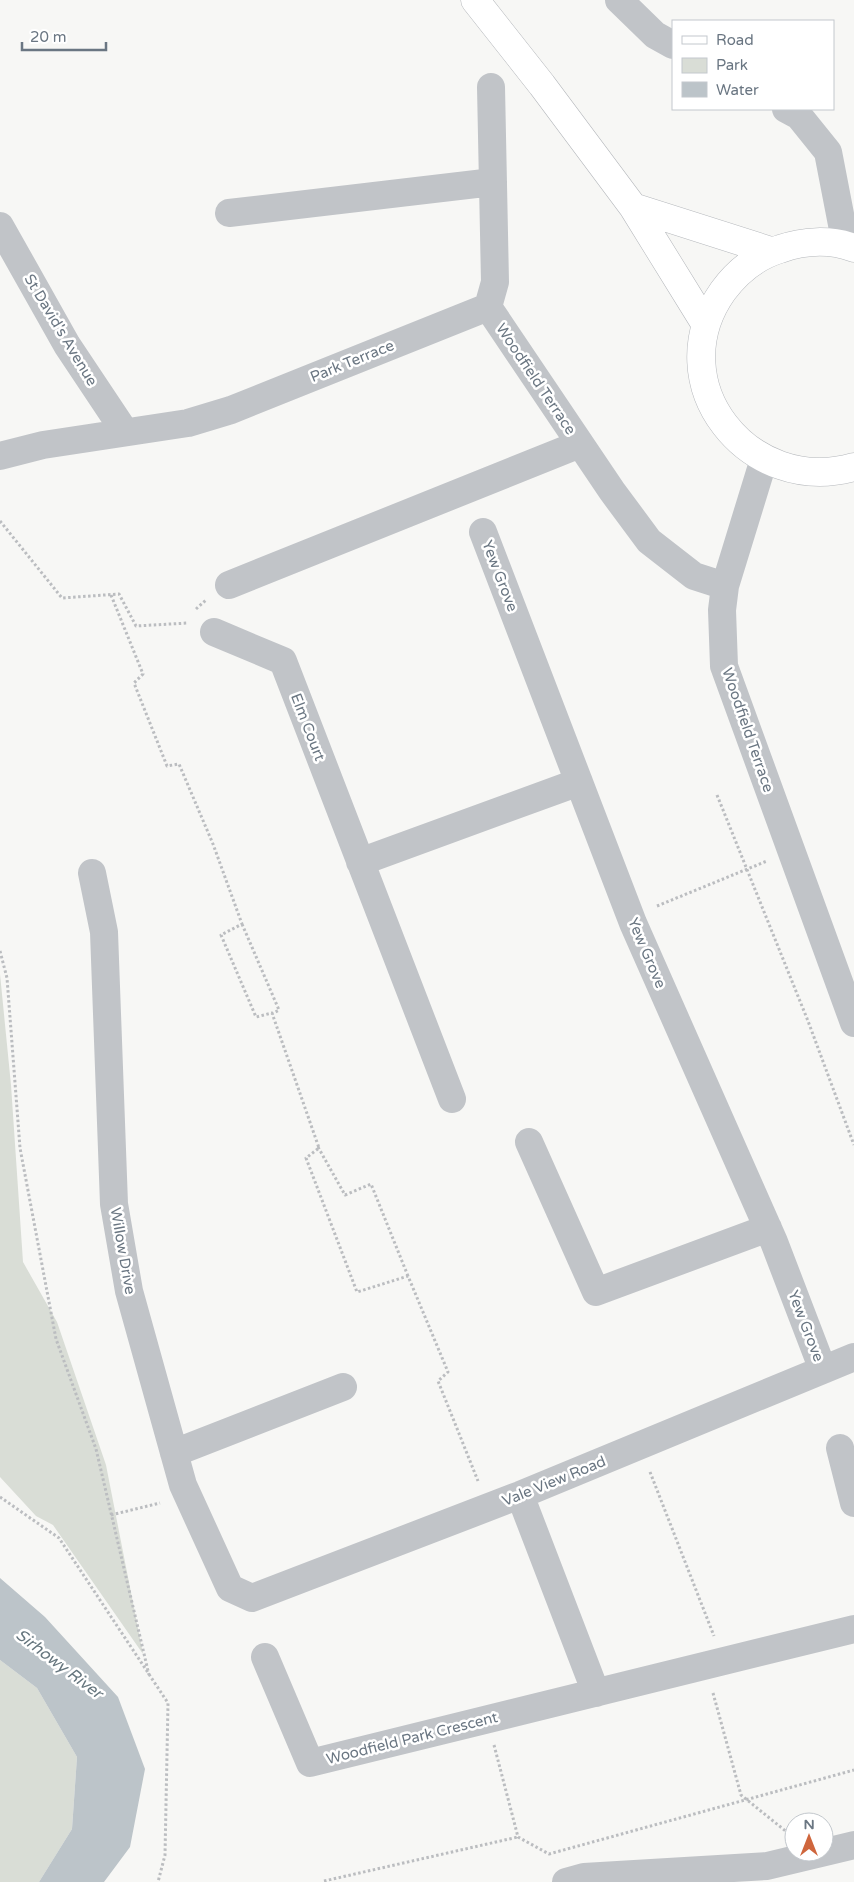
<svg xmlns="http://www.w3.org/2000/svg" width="854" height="1882" font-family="'Varela Round',sans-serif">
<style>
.green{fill:#d9ddd6}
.water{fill:#bcc4c9}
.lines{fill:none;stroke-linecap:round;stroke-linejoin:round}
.major-casing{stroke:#b5b8bc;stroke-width:29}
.path{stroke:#bbbdc0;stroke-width:3;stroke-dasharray:2.5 2.5;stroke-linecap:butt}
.minor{stroke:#c1c4c8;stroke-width:28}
.major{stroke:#fff;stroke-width:28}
.labels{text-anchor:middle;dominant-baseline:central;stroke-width:5;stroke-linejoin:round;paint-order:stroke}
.street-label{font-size:15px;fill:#6a7682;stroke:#fff}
.water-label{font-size:16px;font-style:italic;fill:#66767e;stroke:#fff}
</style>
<rect width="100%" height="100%" fill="#f7f7f5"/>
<path class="green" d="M0,974L11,1085L23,1262L57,1322L106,1465L143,1654L53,1525L36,1516L0,1477Z
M0,1660L37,1688L77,1757L72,1829L39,1882H0Z"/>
<path class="water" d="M0,1578L45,1617L118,1697L145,1769L130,1847L104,1882H39L72,1829L77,1757L37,1688L0,1660Z"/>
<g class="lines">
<g class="major-casing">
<path id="major" d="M475,0L542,85L633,207L706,325
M633,207L771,251
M854,248C830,239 803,241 780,249C757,256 737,272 723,291C658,383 749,497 854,467"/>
</g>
<path class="path" d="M0,521L62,598L119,594L136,626L188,623
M111,595L143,674L134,683L167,766L179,764L213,844L242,924L221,935L256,1017L272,1013L319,1148L306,1158L357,1292L408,1276L448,1372L438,1381L478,1481
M196,609L206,600
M717,795L808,1021L854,1145
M657,906L767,861
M242,924L279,1010L272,1014
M0,951L7,978L20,1148L56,1339L96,1449L149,1675
M318,1147L345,1195L371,1184L408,1276
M650,1472L714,1636
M0,1497L59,1538L168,1703L165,1855L158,1882
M111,1515L160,1503
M713,1693L741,1795L788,1833
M494,1745L518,1837L549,1854L854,1770
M324,1881L518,1837"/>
<path class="minor" d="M619,0L655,35L673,45
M786,109L799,116L828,152L846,245
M229,213L493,182
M0,226L67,345L125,432
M488,307L612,491L649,541L694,576L725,586L722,610L724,666L854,1023
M0,456L43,445L188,423L231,410L488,307L495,282L491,87
M483,532L633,923L774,1242L823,1370
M229,585L580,444
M725,586L764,459
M214,632L283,661L452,1099
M360,862L579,782
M92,873L104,932L114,1204L129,1291L183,1485L230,1588L252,1598L520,1495L854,1357
M529,1142L596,1292L768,1228
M840,1448L854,1503
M174,1453L343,1387
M520,1495L596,1693
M265,1657L310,1763L854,1629
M566,1882L584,1877L767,1866L854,1845"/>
<use href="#major" class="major"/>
</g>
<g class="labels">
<g class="street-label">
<text transform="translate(61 330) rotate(59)">St David's Avenue</text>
<text transform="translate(352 361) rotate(-22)">Park Terrace</text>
<text transform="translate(536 379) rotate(56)">Woodfield Terrace</text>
<text transform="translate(500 576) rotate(69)">Yew Grove</text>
<text transform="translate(308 727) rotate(69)">Elm Court</text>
<text transform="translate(748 730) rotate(71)">Woodfield Terrace</text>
<text transform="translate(647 953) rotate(67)">Yew Grove</text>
<text transform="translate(123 1251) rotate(80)">Willow Drive</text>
<text transform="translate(806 1326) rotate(69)">Yew Grove</text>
<text transform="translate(554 1481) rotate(-22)">Vale View Road</text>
<text transform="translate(412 1738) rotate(-14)">Woodfield Park Crescent</text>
</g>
<g class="water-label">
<text transform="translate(59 1664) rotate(37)">Sirhowy River</text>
</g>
</g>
<rect x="672" y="20" width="162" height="90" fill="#ffffff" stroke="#c3c8cd"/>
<rect x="682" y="36" width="25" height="8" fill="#ffffff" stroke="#c3c8cd"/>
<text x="716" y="45" font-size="15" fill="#6a7682">Road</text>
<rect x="682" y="58" width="25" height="15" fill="#d9ddd6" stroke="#c3c8cd"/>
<text x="716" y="70" font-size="15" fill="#6a7682">Park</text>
<rect x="682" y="82" width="25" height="15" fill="#bcc4c9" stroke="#c3c8cd"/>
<text x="716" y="95" font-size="15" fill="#6a7682">Water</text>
<g transform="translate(809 1837)"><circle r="24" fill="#ffffff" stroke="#c3c8cd"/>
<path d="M0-4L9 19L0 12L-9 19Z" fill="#cf663d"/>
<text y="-8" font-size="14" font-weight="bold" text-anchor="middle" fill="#6a7682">N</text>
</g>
<path d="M22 42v8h84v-8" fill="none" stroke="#6a7682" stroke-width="2.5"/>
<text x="30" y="42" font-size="15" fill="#6a7682" stroke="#ffffff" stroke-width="4" paint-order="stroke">20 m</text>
</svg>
